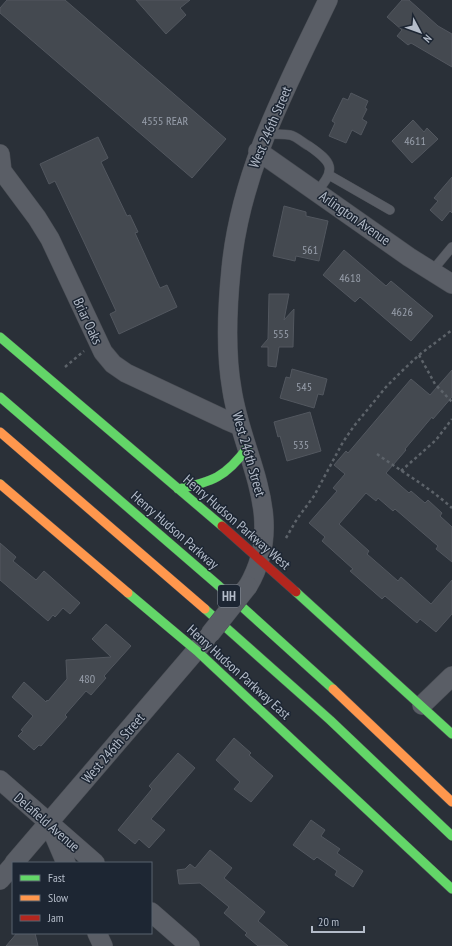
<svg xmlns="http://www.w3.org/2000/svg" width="452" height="946" font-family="'PT Sans Narrow',sans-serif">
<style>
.building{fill:#444950;stroke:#52575f}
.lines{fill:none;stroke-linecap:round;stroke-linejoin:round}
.lane-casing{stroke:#484c53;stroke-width:10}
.street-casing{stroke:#484c53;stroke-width:20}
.fast-casing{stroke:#484c53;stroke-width:10}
.slow-casing{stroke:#484c53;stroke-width:10}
.jam-casing{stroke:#484c53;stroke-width:10}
.path{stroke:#5d636a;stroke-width:2.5;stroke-dasharray:3 3;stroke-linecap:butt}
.lane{stroke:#5a5e66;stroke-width:9}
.street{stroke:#5a5e66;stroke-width:19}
.fast{stroke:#63d668;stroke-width:9}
.slow{stroke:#ff974d;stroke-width:9}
.jam{stroke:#b3261e;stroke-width:9}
.street-bridge-casing{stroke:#484c53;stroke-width:20;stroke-linecap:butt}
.street-bridge{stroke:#5a5e66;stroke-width:19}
.labels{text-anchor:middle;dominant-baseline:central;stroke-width:3;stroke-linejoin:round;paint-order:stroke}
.number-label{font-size:12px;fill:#989fab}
.shield{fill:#1d2633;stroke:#878f9c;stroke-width:1}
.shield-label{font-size:13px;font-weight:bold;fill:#b4bcc9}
.street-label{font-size:14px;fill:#b4bcc9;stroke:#1d2633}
</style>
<rect width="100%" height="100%" fill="#2a3038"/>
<path class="building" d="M7,0H65L226,139L192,178L0,13V8Z
M136,0H190L180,8L186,15L166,34Z
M402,0H409L438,26L452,34V67L411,43L408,45L397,36L402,30L387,17Z
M351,93L368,101L365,108L367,109L362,119L367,122L361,135L352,130L346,143L329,136L335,123L332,121L343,98L348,100Z
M413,120L424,132L427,128L438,139L412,163L392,141Z
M98,137L108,158L101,162L127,216L130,215L138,232L135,233L160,288L167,285L177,307L119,334L110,314L116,311L84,242L55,181L49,184L40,164Z
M452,177V213L450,211L442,221L430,210L438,201L434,198Z
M284,206L306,212V216L328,221L319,261L296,256L295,261L273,256Z
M344,250L386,286L391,281L433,316L411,341L360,297L355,302L323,275Z
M269,294H289L284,320L294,309L293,347H279L276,367L268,366V347H261L268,339Z
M292,369L327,379L323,395L318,394L314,408L280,398L286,377L290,378Z
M452,370V397L433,419L432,417L405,449L406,450L386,473L409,493L411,491L425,503L428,500L442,513L440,516L452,527V562L436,549L438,546L395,509L393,511L378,498L376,501L366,493L339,524L369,551L367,554L398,581L401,577L431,604L452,580V614L436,632L420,619L417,623L385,596L382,599L350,571L353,569L322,541L325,537L309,523L337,491L333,488L345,474L334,465L346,451L348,453L411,379L430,395Z
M310,412L321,451L287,461L280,436L278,437L274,422Z
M0,543L16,557L13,561L36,580L44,571L80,603L70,614L63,608L55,617L53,615L48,621L0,580Z
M106,624L131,646L104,676L106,678L91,695L86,691L65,715L67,717L41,746L39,745L34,750L18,736L23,731L21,730L33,716L12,697L24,682L46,702L47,700L48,701L67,679L66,660L111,657L92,639Z
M234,738L251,753L249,755L273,776L251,802L234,789L240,782L216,760Z
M178,753L195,768L151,819L165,830L149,848L139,839L135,844L118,830L152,789L149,786Z
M311,820L325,830L321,836L340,849L337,853L363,871L353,887L335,875L337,871L317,857L314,860L293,845Z
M210,850L232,868L224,878L265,912L258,921L288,946H258L245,935L247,933L224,913L229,907L200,883L179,884L177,870L185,869L190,864L195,868Z
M17,933H35L38,946H6Z"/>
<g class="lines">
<g class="lane-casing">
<path id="lane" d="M265,134C274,134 282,134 290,135C296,136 303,143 309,146C332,162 337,169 317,191
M329,175L390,210
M432,271L452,247"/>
</g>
<g class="street-casing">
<path id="street" d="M258,151L409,257L452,284
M0,154L2,171L37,218L50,239L103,352L113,364L126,373L226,420L240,426
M248,586C288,518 242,457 232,390C225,351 227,310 231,270C240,172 286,88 328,0
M422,705L452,676
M0,780L95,863
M51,828L66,863
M14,863L206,639
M0,880L13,865
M151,912L190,946
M97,933L103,946"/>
</g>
<g class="fast-casing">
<path id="fast" d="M0,337L222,526
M0,397L219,586L333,689
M0,484L1,485
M178,489C212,482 226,477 247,448
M296,592L452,734
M128,593L197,651L452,889
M205,609L330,720L452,836"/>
</g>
<g class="slow-casing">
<path id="slow" d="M0,432L205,609
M0,484L128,593
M333,689L452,802"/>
</g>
<g class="jam-casing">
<path id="jam" d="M222,526L296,592"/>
</g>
<path class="path" d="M419,355L435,384L452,402
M65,367L84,351
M377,454C402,472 429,487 452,508
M401,471L436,440L452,419
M286,538L297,519L314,496L343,442L354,426L386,387L403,370L419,355L452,330"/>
<use href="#lane" class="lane"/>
<use href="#street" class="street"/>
<use href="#fast" class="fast"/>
<use href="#slow" class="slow"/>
<use href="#jam" class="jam"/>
<g class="street-bridge-casing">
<path id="street-bridge" d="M210,634L248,586"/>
</g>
<use href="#street-bridge" class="street-bridge"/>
</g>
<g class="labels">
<g class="number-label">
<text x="165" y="120">4555 REAR</text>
<text x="415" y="140">4611</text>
<text x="310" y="249">561</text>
<text x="350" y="277">4618</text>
<text x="402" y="311">4626</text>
<text x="281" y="333">555</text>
<text x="304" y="386">545</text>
<text x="301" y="444">535</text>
<text x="87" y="678">480</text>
</g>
<rect class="shield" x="218" y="585" width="22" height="22" rx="3"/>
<g class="shield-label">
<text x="229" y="596">HH</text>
</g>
<g class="street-label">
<text transform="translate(270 127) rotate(-67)">West 246th Street</text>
<text transform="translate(355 218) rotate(35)">Arlington Avenue</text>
<text transform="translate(88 321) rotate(65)">Briar Oaks</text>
<text transform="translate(249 454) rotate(74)">West 246th Street</text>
<text transform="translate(237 522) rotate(41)">Henry Hudson Parkway West</text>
<text transform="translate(175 530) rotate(41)">Henry Hudson Parkway</text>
<text transform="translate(239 672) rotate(42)">Henry Hudson Parkway East</text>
<text transform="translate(113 748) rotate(-49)">West 246th Street</text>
<text transform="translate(47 822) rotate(41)">Delafield Avenue</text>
</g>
</g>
<rect x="12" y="862" width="140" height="72" fill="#1d2633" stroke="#59626f"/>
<rect x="20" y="875" width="20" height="6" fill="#63d668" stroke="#59626f"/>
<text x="48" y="882" font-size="12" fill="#b4bcc9">Fast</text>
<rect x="20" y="895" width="20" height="6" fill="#ff974d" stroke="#59626f"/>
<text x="48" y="902" font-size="12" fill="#b4bcc9">Slow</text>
<rect x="20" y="915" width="20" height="6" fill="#b3261e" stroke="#59626f"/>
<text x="48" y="922" font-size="12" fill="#b4bcc9">Jam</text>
<g transform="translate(420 32) rotate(131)" stroke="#1d2633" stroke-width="3" paint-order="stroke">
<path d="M0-3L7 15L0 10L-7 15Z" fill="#b4bcc9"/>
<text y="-6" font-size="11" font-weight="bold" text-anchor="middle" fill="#b4bcc9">N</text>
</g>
<path d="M312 926v6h52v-6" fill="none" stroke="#b4bcc9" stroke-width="2"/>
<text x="318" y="926" font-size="12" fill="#b4bcc9" stroke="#1d2633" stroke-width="3" paint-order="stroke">20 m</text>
</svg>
